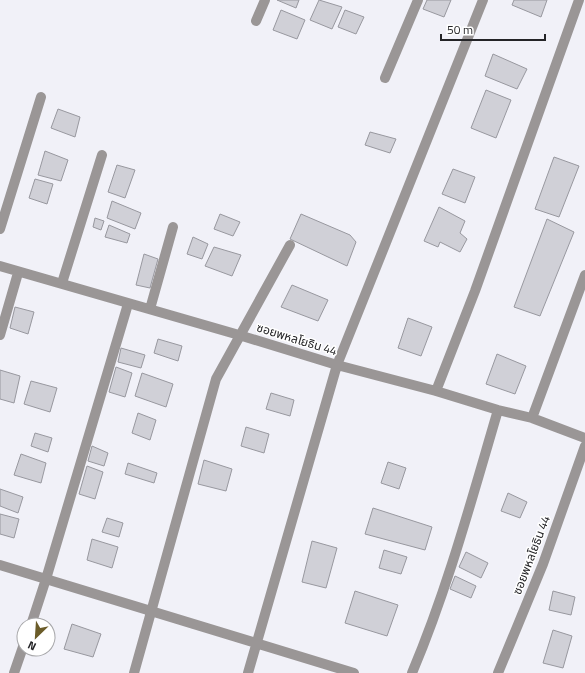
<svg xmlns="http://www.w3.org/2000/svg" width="585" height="673" font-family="'Titillium Web','Noto Sans Thai',sans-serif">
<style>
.building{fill:#d0d0d7;stroke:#98989f}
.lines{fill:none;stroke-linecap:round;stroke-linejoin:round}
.street{stroke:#9a9696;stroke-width:10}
.labels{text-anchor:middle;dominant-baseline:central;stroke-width:3;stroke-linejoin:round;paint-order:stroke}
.street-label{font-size:12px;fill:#242427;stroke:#fff}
</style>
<rect width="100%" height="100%" fill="#f1f1f8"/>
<path class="building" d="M277,0H299L296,8Z
M319,0L342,7L332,29L310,20Z
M427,0H451L444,17L423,9Z
M514,0H547L541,17L512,5Z
M281,10L305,20L297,39L273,30Z
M345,10L364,17L356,34L338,27Z
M493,54L527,69L517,89L485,76Z
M486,90L511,100L496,138L471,128Z
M58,109L80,117L75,137L51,128Z
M370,132L396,139L390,153L365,145Z
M45,151L68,160L61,181L38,175Z
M554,157L579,166L559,217L535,209Z
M117,165L135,170L125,198L108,192Z
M453,169L475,177L465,203L442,194Z
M35,179L53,184L47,204L29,198Z
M112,201L141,213L135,229L107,218Z
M439,207L465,221L460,233L467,239L460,252L440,242L438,247L424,241Z
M220,214L240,222L233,236L214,229Z
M301,214L350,235L356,242L347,266L290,239Z
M95,218L104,221L101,230L93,227Z
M547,219L574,232L540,316L514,307Z
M109,225L130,234L127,243L105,237Z
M193,237L208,244L202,259L187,254Z
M214,247L241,255L232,276L205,266Z
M144,254L158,259L150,288L136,285Z
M292,285L328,300L318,321L281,307Z
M15,307L34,312L28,334L10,328Z
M408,318L432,327L421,356L398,348Z
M158,339L182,346L178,361L154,353Z
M121,348L145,355L141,368L118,362Z
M497,354L526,366L515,394L486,384Z
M116,367L132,373L125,397L109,392Z
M0,370L20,376L14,403L0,399Z
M142,373L173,384L166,407L135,396Z
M31,381L57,388L50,412L24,404Z
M271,393L294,400L290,416L266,409Z
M138,413L156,420L150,440L132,433Z
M246,427L269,434L264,453L241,446Z
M35,433L52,438L48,452L31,446Z
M92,446L108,453L104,466L88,461Z
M21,454L46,463L41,483L14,475Z
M204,460L232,469L226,491L198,484Z
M388,462L406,468L399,489L381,483Z
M128,463L157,473L154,483L125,474Z
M87,466L103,472L95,499L79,494Z
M0,489L23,497L18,513L0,506Z
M508,493L527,502L520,518L501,511Z
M373,508L432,527L425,550L365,534Z
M0,514L19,519L14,538L0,534Z
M107,518L123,523L119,537L102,532Z
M92,539L118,547L112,568L87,560Z
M312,541L337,548L326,588L302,582Z
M384,550L407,557L401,574L379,568Z
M466,552L488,563L481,578L459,567Z
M455,576L476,586L471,598L450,589Z
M355,591L398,605L387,636L345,623Z
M553,591L575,597L571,615L549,610Z
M72,624L101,634L93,657L64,649Z
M553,630L572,636L563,668L543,663Z"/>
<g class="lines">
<path class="street" d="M256,21L265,0
M385,78L418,0
M0,229L41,97
M0,266L239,335L337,365L436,391L498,410L532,418L585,438
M62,283L102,155
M150,309L173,227
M0,335L18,273
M436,391L475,291L579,0
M532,418L585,275
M0,565L354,673
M31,625L46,579L128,304
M14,673L24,644
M134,673L216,379L290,245
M248,673L337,365L483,0
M412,673C448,588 472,498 498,410
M498,673L543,564L585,446"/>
</g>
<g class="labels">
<g class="street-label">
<text transform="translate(297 339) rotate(17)">ซอยพหลโยธิน 44</text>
<text transform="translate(531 555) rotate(-69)">ซอยพหลโยธิน 44</text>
</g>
</g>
<g transform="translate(36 637) rotate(205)"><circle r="19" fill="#ffffff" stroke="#a7a7a9"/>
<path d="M0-3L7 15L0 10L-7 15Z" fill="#6b5c29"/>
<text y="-6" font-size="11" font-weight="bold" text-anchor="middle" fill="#242427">N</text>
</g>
<path d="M441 34v6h104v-6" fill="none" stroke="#242427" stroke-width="2"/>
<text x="447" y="34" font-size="12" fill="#242427" stroke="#ffffff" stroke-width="3" paint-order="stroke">50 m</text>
</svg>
